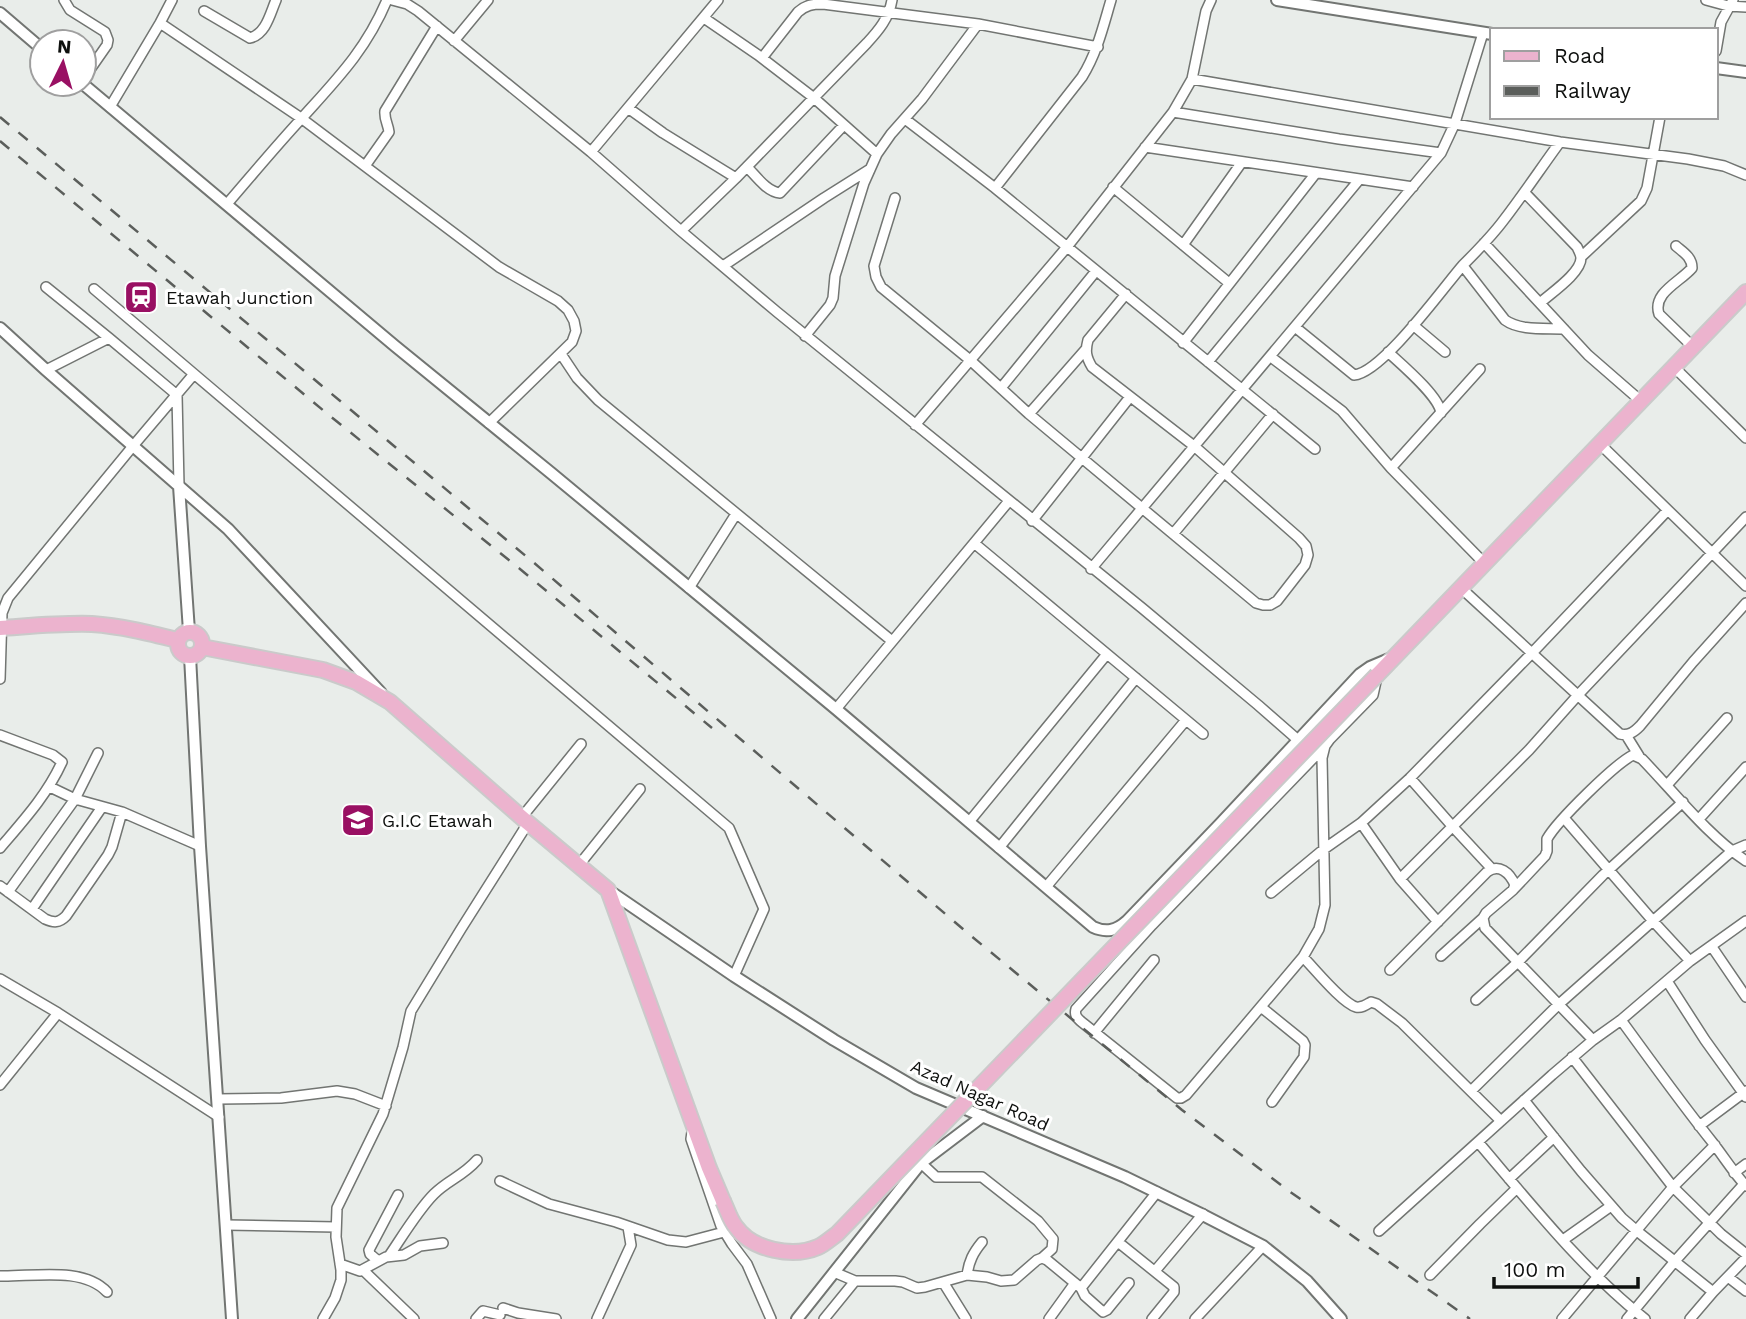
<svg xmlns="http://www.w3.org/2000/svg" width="1746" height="1319" font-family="'Work Sans',sans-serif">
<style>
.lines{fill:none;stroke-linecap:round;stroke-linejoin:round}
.minor-casing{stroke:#727572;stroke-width:12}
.tertiary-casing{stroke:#727572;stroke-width:14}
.primary-casing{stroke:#cacaca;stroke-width:18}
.minor{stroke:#fff;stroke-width:9}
.tertiary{stroke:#fff;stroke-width:10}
.primary{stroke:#ecb3ce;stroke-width:14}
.rail{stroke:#5b5e5b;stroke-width:2.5;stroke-dasharray:12 12;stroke-linecap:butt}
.primary-bridge-casing{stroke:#cacaca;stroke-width:18;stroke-linecap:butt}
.primary-bridge{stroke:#ecb3ce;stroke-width:14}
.labels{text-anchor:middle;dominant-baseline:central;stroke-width:6;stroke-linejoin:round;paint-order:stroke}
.poi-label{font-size:18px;fill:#0e100e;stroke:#fff;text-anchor:start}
.street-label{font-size:18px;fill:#0e100e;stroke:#fff}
</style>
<rect width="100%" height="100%" fill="#e9edea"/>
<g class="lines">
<g class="minor-casing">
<path id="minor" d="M64,0L70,10L105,32L108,40L107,45L84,78
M392,0L407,4L418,11L591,152L681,231L777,312L1142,608L1258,705L1298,740
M1706,0L1728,6L1746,7
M204,11L250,38C266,34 270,14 276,0
M704,18L758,55L814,98L877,154
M160,23L301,118L499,267L558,301L568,310L574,321L576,331L572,342L489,423
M454,41L488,0
M1716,51L1721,22L1733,0
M762,58L798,12C806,5 812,4 823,4L978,24L1098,47
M1192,79L1560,142L1688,159L1724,166L1746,175
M110,107L160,23L172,0
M628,108L663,133L736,178
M1173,112L1339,139L1441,153
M905,119L995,188L1315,449
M1145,147L1413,187
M591,152L718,0
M365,166L389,132C388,124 384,119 385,111L437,26
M747,167C756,176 767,192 780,193L844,125
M1113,187L1229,283
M995,188L1082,77C1097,53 1103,27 1111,0
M1525,193L1577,247C1578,249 1581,256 1581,258C1581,273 1551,293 1540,303
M895,198L874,266L876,277L881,287L970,360L1029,414L1256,603L1263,605H1270L1277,601L1305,565L1308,555L1306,546L1299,538L1194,446L1092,367C1086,357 1085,351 1088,340L1126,294
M227,204C252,175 276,146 302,118C337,79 366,50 387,0
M681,231L736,178L867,43C879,30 889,18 892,0
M1484,243L1588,355L1642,402
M1183,245L1242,162
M1676,246C1683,252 1692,257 1692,268C1680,282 1652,293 1659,314L1693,347
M1581,257L1641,201L1647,188L1660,117
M723,266L824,198L870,169
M1463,266L1505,320C1520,331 1545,328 1564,329
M46,287L109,338L177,395L179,486
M94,289L729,828L764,909L734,976
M1413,325L1445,352
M1295,327L1354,375C1382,373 1443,288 1463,265C1477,251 1491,237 1503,221C1523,195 1541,168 1560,142
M805,336L830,305L833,298L835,276L864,183L877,154L891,134L922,99L978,24
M1183,343L1316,173
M1388,352C1402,365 1439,396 1441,413
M561,354L577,378L598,400L892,641
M1271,357L1342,411L1391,468L1485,564
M1208,362L1359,180
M1674,367L1746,438
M46,370L109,338
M1001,388L1096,271
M1029,414L1086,349
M915,425L1067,247L1173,112L1192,79L1206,11L1211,0
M1600,444L1746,586
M1391,468L1480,369
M1032,521L1130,397
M1173,534L1273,414
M974,543L1203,734
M1091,569L1441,153L1455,123L1483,33
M689,588L736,514
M1461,588L1620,734C1629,736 1634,732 1640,726L1693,662L1746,603
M0,679L2,613L8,598L133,446L194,374
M836,709L1009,501
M0,735L53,755L62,762C47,795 23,821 0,848
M1626,735L1639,756
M1325,746L1152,925L1076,1009C1074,1016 1078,1019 1083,1023L1177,1098H1181L1186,1095L1303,957L1319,929L1325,905L1322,758L1325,746L1330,739L1373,695L1377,677
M1410,778L1453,827L1492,869
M1667,785L1727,718
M50,787L75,799L122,812L200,846
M522,817L581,744
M1564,818L1653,921L1690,961
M1699,819L1746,767
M969,822L1107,654
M1361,823L1400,879L1438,922
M999,848L1136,678
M579,865L640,789
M1400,879L1529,750L1578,695L1746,517
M0,886L45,919C54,923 59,923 66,916L108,855L112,847L122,812
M1046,887L1186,720
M1513,890L1545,856L1547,851V839C1557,821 1615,764 1633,755L1642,759C1674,792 1708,836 1746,861
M8,892L75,799L98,753
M1271,893L1324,849L1361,823L1410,778L1532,653L1667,511
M32,909L102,807
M1712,947L1746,997
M1441,956L1483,918
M1303,957C1314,968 1342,1003 1356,1007C1362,1008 1366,1005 1371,1002L1377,1004L1402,1023L1501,1121
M1390,970L1487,872C1499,863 1510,873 1515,885L1513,890L1486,913L1483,918L1485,928L1593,1040
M0,979L58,1013L219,1117
M1667,981L1705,1040L1746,1097
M1476,1000L1518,962L1603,875L1683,802
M1261,1007L1303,1041L1305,1045L1304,1057L1272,1102
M1621,1020C1651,1061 1681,1103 1713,1143C1724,1157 1733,1172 1746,1186
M1094,1033L1154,960
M1572,1057L1673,1187L1721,1234L1746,1254
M0,1085L58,1013
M1471,1091L1558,1005L1725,857L1732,851L1746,845
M218,1099L281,1098L337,1091L355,1094L386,1106
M1524,1100L1581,1171L1622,1218L1637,1231L1713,1292
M1699,1126L1746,1091
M695,1130L692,1132L691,1139L721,1226L732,1244L747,1264L771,1319
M1478,1142C1530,1203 1582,1269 1645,1319
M921,1163L936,1177H982L1038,1221L1053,1239L1052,1249L1042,1258
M1734,1173L1746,1164
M1509,1179L1554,1137
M500,1181L549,1204L616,1222L668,1240L686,1242L724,1232
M226,1225L336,1227
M1379,1231L1552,1075L1593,1040L1621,1020L1690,961L1746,921
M1563,1240L1611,1206
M1118,1242L1174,1287V1292L1152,1319
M389,1256C402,1237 418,1210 434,1194C448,1180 463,1176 477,1160
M377,1260L370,1254L369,1250L398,1195
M340,1264L360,1271L386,1257L404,1255L420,1246L443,1243
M363,1270L414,1319
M1155,1271L1203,1214
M834,1272L855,1281H895L903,1282L917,1288L925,1287L967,1275L987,1277L1001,1281L1014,1280L1037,1260L1042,1258L1047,1260L1081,1288L1085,1296L1103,1312L1107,1310L1129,1283
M967,1275C969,1261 973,1253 982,1242
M1430,1275L1480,1224L1517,1188
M0,1276C32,1277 83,1266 107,1292
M1728,1277L1746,1291
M943,1282L966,1319
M1081,1288L1157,1192
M503,1308L518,1313L556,1319
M323,1319L335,1298L341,1280V1270L336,1237L337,1208L383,1114L403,1047L411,1011L461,929L528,823
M476,1319L483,1311L500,1315
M597,1319L631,1245L628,1227
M824,1319L855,1281
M1049,1319L1075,1283
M1195,1319L1263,1246
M1562,1319L1673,1187L1715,1145
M1627,1319L1675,1261L1744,1184
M1690,1319L1713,1292L1746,1258"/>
</g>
<g class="tertiary-casing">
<path id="tertiary" d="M1277,0L1492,34
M0,13L42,49
M1716,68L1746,72
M83,84L395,346L551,473L836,709L1093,927C1106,933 1116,931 1127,921L1220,824L1360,674L1370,667L1389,659
M0,328L46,370L228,529L381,693
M179,486L189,631
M190,656L200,846L232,1319
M608,890L734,976L834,1040L916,1088L1125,1177L1199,1213L1263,1246L1307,1281L1341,1319
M797,1319L921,1163L983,1116"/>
</g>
<g class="primary-casing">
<path id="primary" d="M0,628C31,626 61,623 92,624C121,626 149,633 177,640
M178 644a12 12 0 1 1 24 0a12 12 0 1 1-24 0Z
M202,647L323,670L356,682L390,702L528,823L608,890L709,1168L723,1201
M1377,675L1746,292"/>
</g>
<use href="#minor" class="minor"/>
<use href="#tertiary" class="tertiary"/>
<use href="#primary" class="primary"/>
<path class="rail" d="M0,117L533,562L970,935L1182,1110L1289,1191L1470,1319
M0,141L330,416L520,569L712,728"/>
<g class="primary-bridge-casing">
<path id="primary-bridge" d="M723,1201C727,1209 730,1220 736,1227C752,1250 793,1258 818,1247C825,1244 831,1238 837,1234L1377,675"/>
</g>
<use href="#primary-bridge" class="primary-bridge"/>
</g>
<defs>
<g id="station-square" transform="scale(1.75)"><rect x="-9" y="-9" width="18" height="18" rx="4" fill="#991063" stroke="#fff"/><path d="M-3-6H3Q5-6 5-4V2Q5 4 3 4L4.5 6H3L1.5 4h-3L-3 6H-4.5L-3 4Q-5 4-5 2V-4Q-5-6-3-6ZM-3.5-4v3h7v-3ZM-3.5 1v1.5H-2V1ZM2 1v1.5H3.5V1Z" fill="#fff"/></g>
<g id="school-square" transform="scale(1.75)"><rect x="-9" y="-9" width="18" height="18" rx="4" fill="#991063" stroke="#fff"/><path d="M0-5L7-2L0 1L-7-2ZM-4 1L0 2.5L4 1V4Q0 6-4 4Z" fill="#fff"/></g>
</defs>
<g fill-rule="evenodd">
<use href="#station-square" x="141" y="297"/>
<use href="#school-square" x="358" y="820"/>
</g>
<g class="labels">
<g class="poi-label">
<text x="166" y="297">Etawah Junction</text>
<text x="382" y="820">G.I.C Etawah</text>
</g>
<g class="street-label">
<text transform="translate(980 1095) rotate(24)">Azad Nagar Road</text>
</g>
</g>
<rect x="1490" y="28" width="228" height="91" fill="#ffffff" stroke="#9f9f9f" stroke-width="2"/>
<rect x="1504" y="51" width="35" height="10" fill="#ecb3ce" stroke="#9f9f9f" stroke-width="2"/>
<text x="1554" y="63" font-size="21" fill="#0e100e">Road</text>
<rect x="1504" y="86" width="35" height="10" fill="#5b5e5b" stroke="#9f9f9f" stroke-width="2"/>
<text x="1554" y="98" font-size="21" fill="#0e100e">Railway</text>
<g transform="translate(63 63) rotate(5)"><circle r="33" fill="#ffffff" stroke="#9f9f9f" stroke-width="2"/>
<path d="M0-5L12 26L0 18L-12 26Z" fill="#991063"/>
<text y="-10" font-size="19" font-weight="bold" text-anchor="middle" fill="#0e100e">N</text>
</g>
<path d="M1494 1277v10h144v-10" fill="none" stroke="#0e100e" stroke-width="3.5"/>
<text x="1504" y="1277" font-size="21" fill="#0e100e" stroke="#ffffff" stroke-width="5" paint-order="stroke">100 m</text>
</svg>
